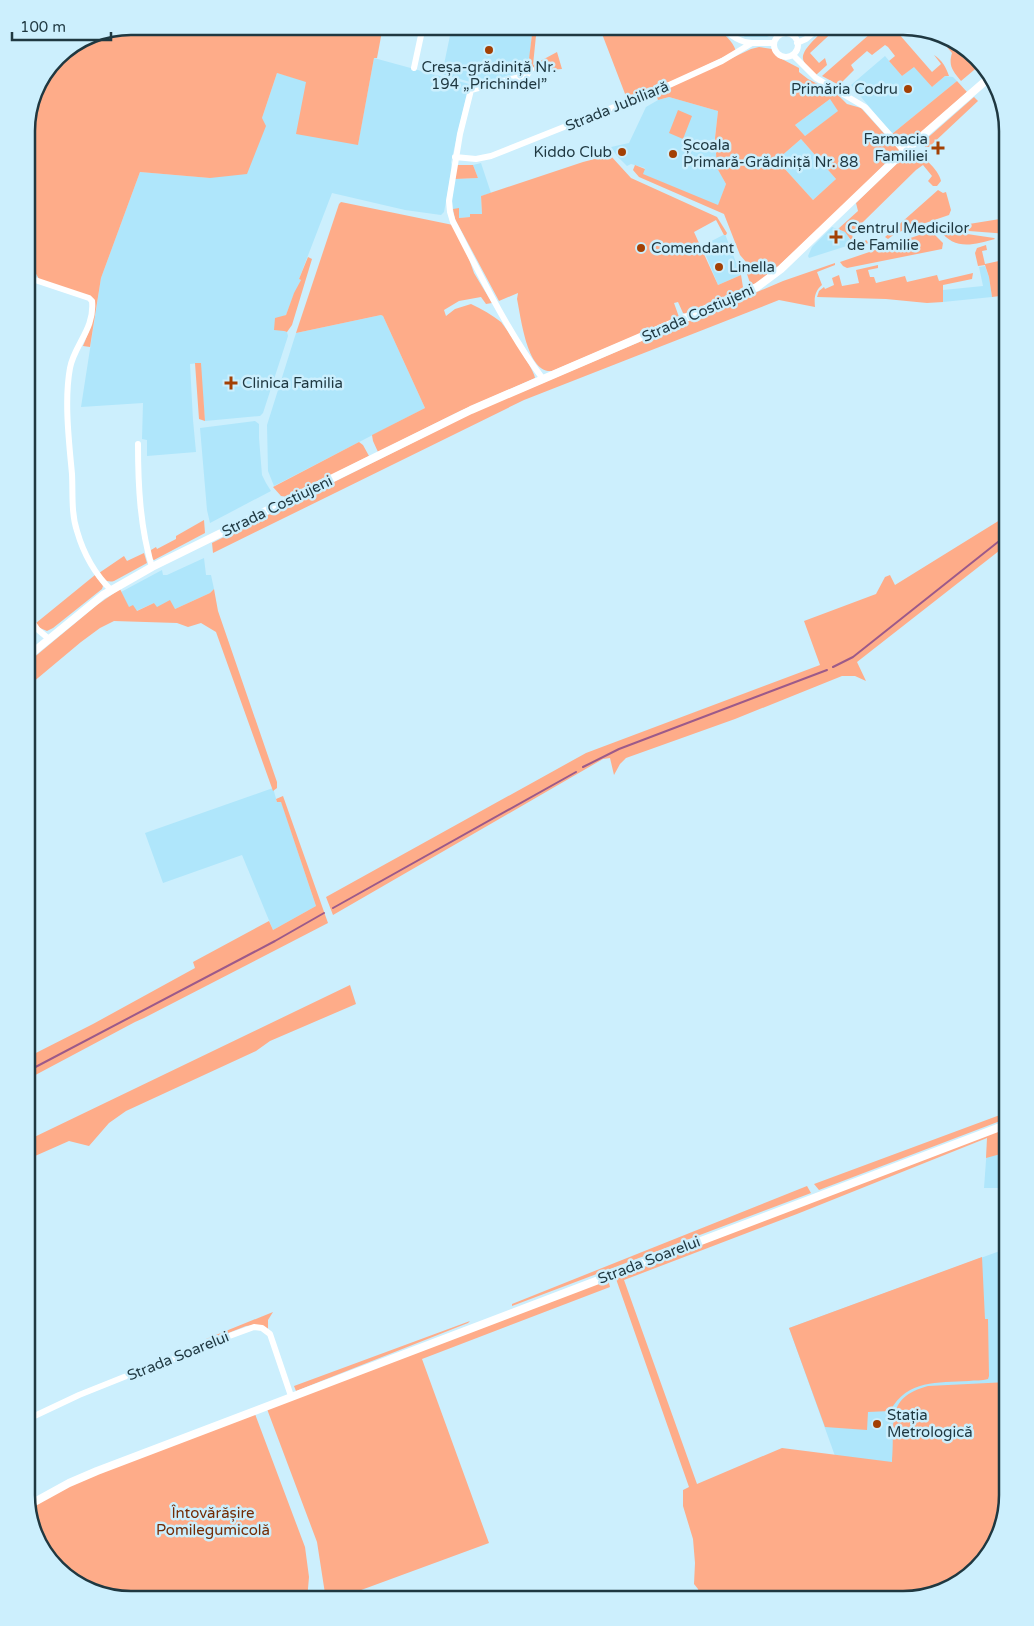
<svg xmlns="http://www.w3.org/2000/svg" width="1034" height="1626" font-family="'Varela Round',sans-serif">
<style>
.built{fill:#afe6fb}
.green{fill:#feac89;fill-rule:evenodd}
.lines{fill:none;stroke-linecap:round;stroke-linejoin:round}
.stream{stroke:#9c5a8a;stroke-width:2}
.minor{stroke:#fff;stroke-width:6}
.tertiary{stroke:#fff;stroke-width:8}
.poi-dot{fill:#a34004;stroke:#cceffd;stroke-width:2}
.labels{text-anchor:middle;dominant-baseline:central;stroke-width:5;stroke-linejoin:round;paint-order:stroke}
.poi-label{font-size:15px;fill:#1f3841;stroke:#cceffd;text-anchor:start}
.street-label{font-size:15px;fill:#1f3841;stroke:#cceffd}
.park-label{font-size:15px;fill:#732c05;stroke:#cceffd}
.rim{fill:none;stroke:#1f3841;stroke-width:2.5}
</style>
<rect width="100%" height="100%" fill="#cceffd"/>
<path class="built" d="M452,26H533L528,70L475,85L474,83L442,74Z
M730,26H815L808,34L800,36L785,28L767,37H745Z
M885,56L902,76L914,66L932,87L945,76L953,77L957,81L892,134L851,85Z
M374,58L469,84L451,162L452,169L444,212L441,215L405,210L332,193L299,279L301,280L298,287L294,294L286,315L281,317L284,331L287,332L288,336L263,413L260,416L205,421L200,363L190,364L193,420L196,452L147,456V440L142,439L143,403L81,407L101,278L140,172L210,178L262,118L277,73L306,81L358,144Z
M669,97L718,111L715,138L717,168L726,184L718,206L642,174L645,168L631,164L627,166L617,156L611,147L629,143L646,107L658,100Z
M830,99L839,111L805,136L795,125Z
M801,139L836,179L813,200L784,168L776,169L779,158Z
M481,163L491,193L481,196L482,214L470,215V217L459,218L453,209L452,198L455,179L478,178L473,165Z
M832,227L845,232L853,244L809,258L808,256L812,247Z
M725,234L741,275L718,285L702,246Z
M985,266L989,277L992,297L943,302V290L983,286L979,267Z
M381,315L383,316L425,408L274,486L268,471L267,425L296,333Z
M255,421L259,424V438L262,475L266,483L271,491L210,523L207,510L200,428Z
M204,558L206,575H211L214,589L210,593L175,609L157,608L154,603L136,611L129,608L121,592L162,570L163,575H167Z
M273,788L277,802L281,801L316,906L273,930L242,855L163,883L145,833Z
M1008,1141V1188H984L987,1147Z
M1008,1248V1476L835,1456L789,1328Z"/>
<path class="green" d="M131,26H383L377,58H374L358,145L296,134L306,82L277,73L262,118L266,126L247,174L210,178L140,172L101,278L90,347L83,346C89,332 96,314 95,300L39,279L28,260L26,262V125L34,91L57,57L91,34Z
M533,26H537L533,65L557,52L562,69L534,71L533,66L528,67Z
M599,26H717C724,36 732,39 736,51L682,77L627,99Z
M828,26H839L810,53L819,63L825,58L827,65L816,75C812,71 804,65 803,59C801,49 822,33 828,26Z
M880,26H892L932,72L941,64L934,55C942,60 946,67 949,76H945L932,87L914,67L902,76L889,61L895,56L888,47L885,45L872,55L867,51L851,65L854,70L842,82L837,84L822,76L871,33L873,35Z
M938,36L961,44L980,65L961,81C953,71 948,66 952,53Z
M759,47L772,49L778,57L799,68V72L808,79L837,94L847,104L861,108L899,150L859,190L767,277L751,286L747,274L749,271L746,262L740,255L724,214L639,177L633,170L635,165L645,169L643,174L718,205L726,184L717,168L715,138L718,111L669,97L658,100L656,94L751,49ZM830,99L838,111L805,136L795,125ZM801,139L836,179L813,200L784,168L776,169L779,158Z
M957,81L967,92L907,145H903L892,134Z
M974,97L978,101L929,147H925L924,141Z
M678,110L692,116L683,139L669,133Z
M909,152C921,152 939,170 941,181L937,186H933L928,181L932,176L923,165L916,170L863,222L858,226L854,231L855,232L852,236L861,245L866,240L869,243L856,247L845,232L838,229L858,211L856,203Z
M610,155L631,178L717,217L727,233L726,235H724L716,220L694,232L718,285L741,275L743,287L741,290L687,314L683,313L678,302L674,303L679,317L552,371C527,374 521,317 517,299L518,293L499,301L455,219L453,209L459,208V218L470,217V214H482L481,196L583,162Z
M457,165H473L478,178L455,179Z
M938,190L943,193L946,192L951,210L949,215L896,233L888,239L885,237Z
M341,202L453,225L469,259L474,273L492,303L486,304L481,297L459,301L444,310L446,316L455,309L471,304C482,309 492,315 501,322C507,329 535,371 535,378L460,411L378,452L373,441L372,435L425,408L383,316L381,315L296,333L339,204Z
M1006,218V221L1008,220V234L969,231L965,229H970L969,224Z
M939,229L955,230L967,234L994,238L995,239C973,245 954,251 939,229Z
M931,231L943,243L942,249L847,268L843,266L840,262Z
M986,245L987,250L982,251L985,264L1008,259V295L992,297L989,277L985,265L978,266L975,253L977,248Z
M308,257L312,259L292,325L287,332L284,331L274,330L275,318L286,315L294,293L301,280L299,279Z
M835,263V265L817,272L822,285C815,291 814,297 815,307L779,300L524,400L213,553L212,543L472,413L783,281Z
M878,265V268L868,270L870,277H874L876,283L905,276L907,282L937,275L939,281L973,273L972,279L943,285V302L927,303L886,299L817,297L819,291L824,287L825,289L834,285L832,278L839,275L842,286L859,283L856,270Z
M195,363H201L205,421L199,419Z
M359,442L363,445L369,456L288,497L281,496L273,487Z
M1008,515V548L1004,547L857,662L866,681L855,676H842L735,719L626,758L620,764L614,775L610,758L603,759L333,915L326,897L586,753L820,665L804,621L876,594L885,577L890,575L895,585Z
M204,520L205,533L154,560L152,559L151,550L156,547L157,549L176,539V536Z
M144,553L147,563L114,581C107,583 103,579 99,573L124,556L127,561Z
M95,575L103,586L102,589L53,628L47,631L40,628L36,623Z
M120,589L129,607L133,605L137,611L154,603L157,607L170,600L175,609L210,593L214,589L218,611L277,782V788L273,791L216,632L201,623L188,627L177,623L114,621L100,628L81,642L26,688V664L97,605Z
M283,796L328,923L144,1018L135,1022L26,1080V1058L93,1024L195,968L193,962L269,921L273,930L316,906L281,802H277L276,799Z
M350,985L356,1004L270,1041L256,1051L126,1111L109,1123L89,1146L69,1141L26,1160V1141Z
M1008,1112V1118L819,1190L814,1184Z
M1008,1126V1152L986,1158L987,1138L797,1214L624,1280L697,1484L782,1448L892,1462C896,1425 883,1398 928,1386L1008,1382V1495L994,1547L949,1589L903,1600H701L698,1589L694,1584L695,1563L693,1539L683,1506V1490L689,1487L616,1279L617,1277Z
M807,1186L811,1193L512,1306V1304Z
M982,1257L985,1319H988L989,1376L988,1379C982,1381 975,1380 969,1381C937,1383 908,1379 890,1411L868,1412L867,1430L825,1427L789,1328Z
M608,1279L610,1287L422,1359L489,1543L334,1600H326L317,1542L267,1409Z
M273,1312L268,1320V1329L254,1325L246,1326L208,1341L206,1339Z
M470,1321L468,1323L296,1391L294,1386Z
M255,1414L305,1547L309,1577L307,1600H125L73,1582L37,1541L29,1507L70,1484Z"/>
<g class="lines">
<path class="stream" d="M833,667L853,657L1008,534
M583,767L619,749L827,670
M333,908L576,772
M26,1072L275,941L324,913"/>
<path class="minor" d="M722,26C730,36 739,42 752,43
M774 45a12 12 0 1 1 24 0a12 12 0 1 1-24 0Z
M797,43L806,39L821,26
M793,55L816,78L865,107L904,151
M414,68L423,26
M531,69L527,75L471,90L460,134L449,201L450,212L453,222C481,276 507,331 543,379
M455,157L476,159L491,156L667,86L722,61L752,43H774
M26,280L29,278L89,298L92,301C95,329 74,345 70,368C64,400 69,442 72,474C73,493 71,513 77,531C83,552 95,574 111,590
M138,444C138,485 140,527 152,567
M26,613L37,629L49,639
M26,1420L79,1395L124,1377L161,1365L202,1346L254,1327L262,1328L270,1334L291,1396"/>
<path class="tertiary" d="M26,658L103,595L152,567L471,410L757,287L781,269L898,157L990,77
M29,1505L69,1483L97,1471L1008,1124"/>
</g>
<g class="poi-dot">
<circle cx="489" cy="50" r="5"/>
<circle cx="908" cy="89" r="5"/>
<path d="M935.5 140.5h5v5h5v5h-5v5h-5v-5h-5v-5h5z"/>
<circle cx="622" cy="152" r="5"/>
<circle cx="673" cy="154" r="5"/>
<path d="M833.5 229.5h5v5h5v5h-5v5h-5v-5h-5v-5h5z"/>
<circle cx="641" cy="248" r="5"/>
<circle cx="719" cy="267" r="5"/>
<path d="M228.5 375.5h5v5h5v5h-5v5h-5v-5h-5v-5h5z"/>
<circle cx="877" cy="1424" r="5"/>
</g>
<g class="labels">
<g class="poi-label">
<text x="489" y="67" text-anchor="middle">Creșa-grădiniță Nr.<tspan x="489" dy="17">194 „Prichindel”</tspan></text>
<text x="898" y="89" text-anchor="end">Primăria Codru</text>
<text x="928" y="139" text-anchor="end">Farmacia<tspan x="928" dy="17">Familiei</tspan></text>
<text x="683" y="145">Școala<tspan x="683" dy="17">Primară-Grădiniță Nr. 88</tspan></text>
<text x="612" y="152" text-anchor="end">Kiddo Club</text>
<text x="847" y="228">Centrul Medicilor<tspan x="847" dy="17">de Familie</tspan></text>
<text x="651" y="248">Comendant</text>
<text x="729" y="267">Linella</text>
<text x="242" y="383">Clinica Familia</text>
<text x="887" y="1415">Stația<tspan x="887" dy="17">Metrologică</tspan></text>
</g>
<g class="street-label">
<text transform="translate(617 106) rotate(-22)">Strada Jubiliară</text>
<text transform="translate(698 313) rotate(-24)">Strada Costiujeni</text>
<text transform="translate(277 506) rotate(-26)">Strada Costiujeni</text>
<text transform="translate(649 1260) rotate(-21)">Strada Soarelui</text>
<text transform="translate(178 1356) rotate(-22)">Strada Soarelui</text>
</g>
<g class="park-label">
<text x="213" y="1513">Întovărășire<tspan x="213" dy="17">Pomilegumicolă</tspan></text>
</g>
</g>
<path d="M0 0H1034V1626H0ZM131 35H903A96 96 0 0 1 999 131V1495A96 96 0 0 1 903 1591H131A96 96 0 0 1 35 1495V131A96 96 0 0 1 131 35Z" fill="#cceffd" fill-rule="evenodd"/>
<path class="rim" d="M131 35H903A96 96 0 0 1 999 131V1495A96 96 0 0 1 903 1591H131A96 96 0 0 1 35 1495V131A96 96 0 0 1 131 35Z"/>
<path d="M12 32v8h99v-8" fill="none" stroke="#1f3841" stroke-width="2.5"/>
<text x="20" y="32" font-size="15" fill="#1f3841" stroke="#cceffd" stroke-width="4" paint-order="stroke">100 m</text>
</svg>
